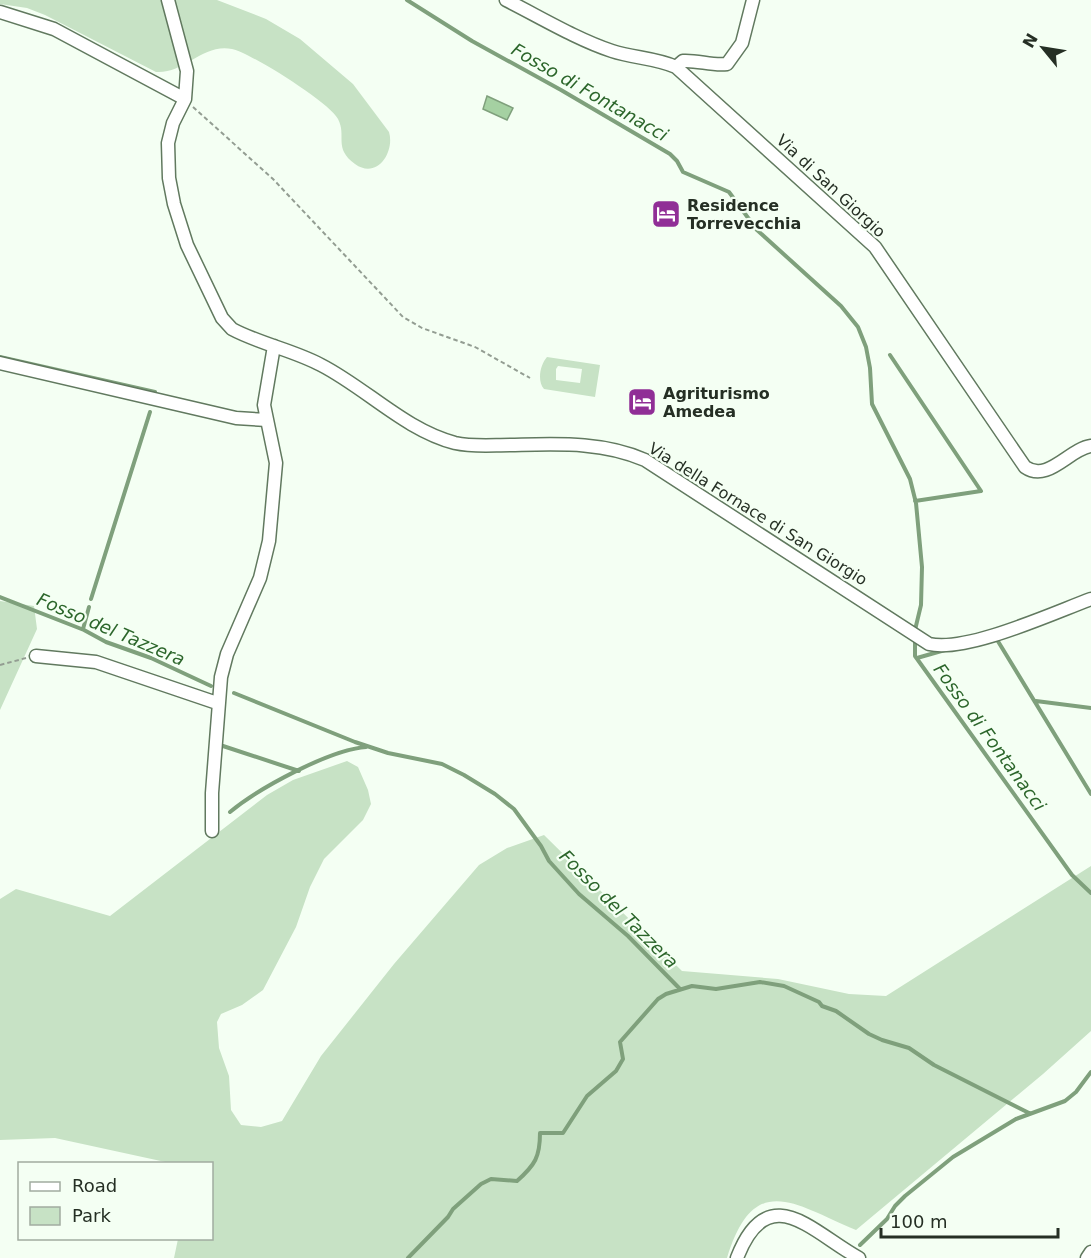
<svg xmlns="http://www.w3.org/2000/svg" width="1091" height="1258" font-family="'DejaVu Sans',sans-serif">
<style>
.green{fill:#c7e2c5;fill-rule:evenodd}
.water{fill:#a5d1a2;stroke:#7fa07c;stroke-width:1.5}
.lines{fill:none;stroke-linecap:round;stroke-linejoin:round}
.stream{stroke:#7fa07c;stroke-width:4}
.minor-casing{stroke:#61795f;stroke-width:15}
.path{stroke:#939d92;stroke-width:2;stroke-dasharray:4.5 3;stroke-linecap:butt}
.minor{stroke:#fff;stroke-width:12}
.labels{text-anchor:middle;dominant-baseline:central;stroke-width:4.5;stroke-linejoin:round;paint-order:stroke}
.street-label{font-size:16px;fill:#252f24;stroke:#f4fff3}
.poi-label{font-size:16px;font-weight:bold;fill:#252f24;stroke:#f4fff3;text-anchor:start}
.water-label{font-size:18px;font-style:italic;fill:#2c662b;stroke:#f4fff3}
</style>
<rect width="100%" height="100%" fill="#f4fff3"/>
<path class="green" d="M0,0H217L266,19L300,39L353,84L389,132C395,152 377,180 355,164C333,148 347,136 338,119C330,103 251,53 232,49C203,43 184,74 156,72L45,15L27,8L0,4Z
M547,357L600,365L595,397L544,389C537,381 540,365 547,357ZM558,366L582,369L580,383L556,380V369Z
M0,601L34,606L37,629L0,710Z
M347,761L358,767L368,790L371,804L363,820L324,859L310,887L296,927L263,990L242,1005L221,1014L217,1022L219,1048L229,1076L231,1110L241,1125L261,1127L282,1121L321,1056L394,964L479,865L507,848L544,835L682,971L778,979L849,994L886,996L1091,866V1031L1043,1074L856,1230C794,1204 754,1170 727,1258H174L178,1239L212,1238V1164L170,1163L55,1138L0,1140V899L16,889L110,916L267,795L293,780Z"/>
<path class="water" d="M487,96L513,108L507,120L483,109Z"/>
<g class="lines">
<path class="stream" d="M407,0L472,41L561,90L670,154L677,161L683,172L729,192L757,230L841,306L858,327L866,347L870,368L872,404L910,479L916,503L922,567L921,605L915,630V656L1072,875L1091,893
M890,355L981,491L915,501
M0,357L155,392
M0,597L84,630L106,642L151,658L211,686
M91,599L150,412
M83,629L89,607
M996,638L1091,794
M917,658L945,650
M234,693L355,742L388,753L442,764L464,775L495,794L514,809L541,846L549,861L579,894L628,936L680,989
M1036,701L1091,708
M223,746L299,771
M230,812C259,788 329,750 366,747
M860,1245L887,1219L895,1206L905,1196L953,1157L1016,1119L1065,1101L1076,1092L1091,1072
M408,1258L448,1217L453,1209L481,1184L491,1179L517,1181C535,1165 540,1157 540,1133H563L587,1096L616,1071L623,1059L620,1042L658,999L666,994L692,986L716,989L760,982L784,986L819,1002L822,1006L836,1011L869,1034L882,1040L909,1048L934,1065L1029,1113"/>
<g class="minor-casing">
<path id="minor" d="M168,0L187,71L185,99L173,123L168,143L169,178L174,204L187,245L222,318L232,329C260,344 293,350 321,365C366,388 405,430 455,443C473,447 492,445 510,445C556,444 602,441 645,460L929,644C966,653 1053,613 1091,599
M506,0C540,17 576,39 612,51C633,58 656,58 676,67L875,247L1025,467C1048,483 1069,449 1091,446
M0,12L54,29L185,99
M676,67L683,61C698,60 712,66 727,64L742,43L753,0
M0,363L236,418L267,420
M36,656L96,662L217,703
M212,831V793L221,677L227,654L260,578L269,541L276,463L264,405L274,346
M737,1258C768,1177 813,1233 859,1258
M1087,1258L1091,1252"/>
</g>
<path class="path" d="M193,107L273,179L403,317L422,328L475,347L530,378
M0,665L26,658"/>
<use href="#minor" class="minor"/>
</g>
<defs>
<g id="hotel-square" transform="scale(1.5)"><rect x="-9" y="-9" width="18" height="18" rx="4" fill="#902e96" stroke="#f4fff3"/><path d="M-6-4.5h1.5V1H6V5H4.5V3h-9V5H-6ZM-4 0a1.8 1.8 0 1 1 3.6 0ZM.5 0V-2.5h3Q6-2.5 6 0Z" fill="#fff"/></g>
</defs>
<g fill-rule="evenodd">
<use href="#hotel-square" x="666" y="214"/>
<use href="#hotel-square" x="642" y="402"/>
</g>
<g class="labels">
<g class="street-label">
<text transform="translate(831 186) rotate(43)">Via di San Giorgio</text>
<text transform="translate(758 514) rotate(32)">Via della Fornace di San Giorgio</text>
</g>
<g class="poi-label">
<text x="687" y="205">Residence<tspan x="687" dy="18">Torrevecchia</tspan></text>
<text x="663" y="393">Agriturismo<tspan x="663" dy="18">Amedea</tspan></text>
</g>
<g class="water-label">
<text transform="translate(590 92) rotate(30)">Fosso di Fontanacci</text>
<text transform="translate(111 629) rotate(23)">Fosso del Tazzera</text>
<text transform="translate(990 737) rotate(54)">Fosso di Fontanacci</text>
<text transform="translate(619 909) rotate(45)">Fosso del Tazzera</text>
</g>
</g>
<rect x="18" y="1162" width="195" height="78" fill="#f4fff3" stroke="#a1aca0" stroke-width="1.5"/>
<rect x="30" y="1182" width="30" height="9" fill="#ffffff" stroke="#a1aca0" stroke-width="1.5"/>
<text x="72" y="1192" font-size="18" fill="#252f24">Road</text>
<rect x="30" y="1207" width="30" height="18" fill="#c7e2c5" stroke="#a1aca0" stroke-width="1.5"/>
<text x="72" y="1222" font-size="18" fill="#252f24">Park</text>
<g transform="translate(1043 48) rotate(300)" stroke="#f4fff3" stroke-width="4.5" paint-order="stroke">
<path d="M0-4.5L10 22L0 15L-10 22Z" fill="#252f24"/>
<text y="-9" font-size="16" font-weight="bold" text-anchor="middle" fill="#252f24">N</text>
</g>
<path d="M881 1228v9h177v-9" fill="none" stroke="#252f24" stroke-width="3"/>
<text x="890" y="1228" font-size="18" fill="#252f24" stroke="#f4fff3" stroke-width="4.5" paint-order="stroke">100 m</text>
</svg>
